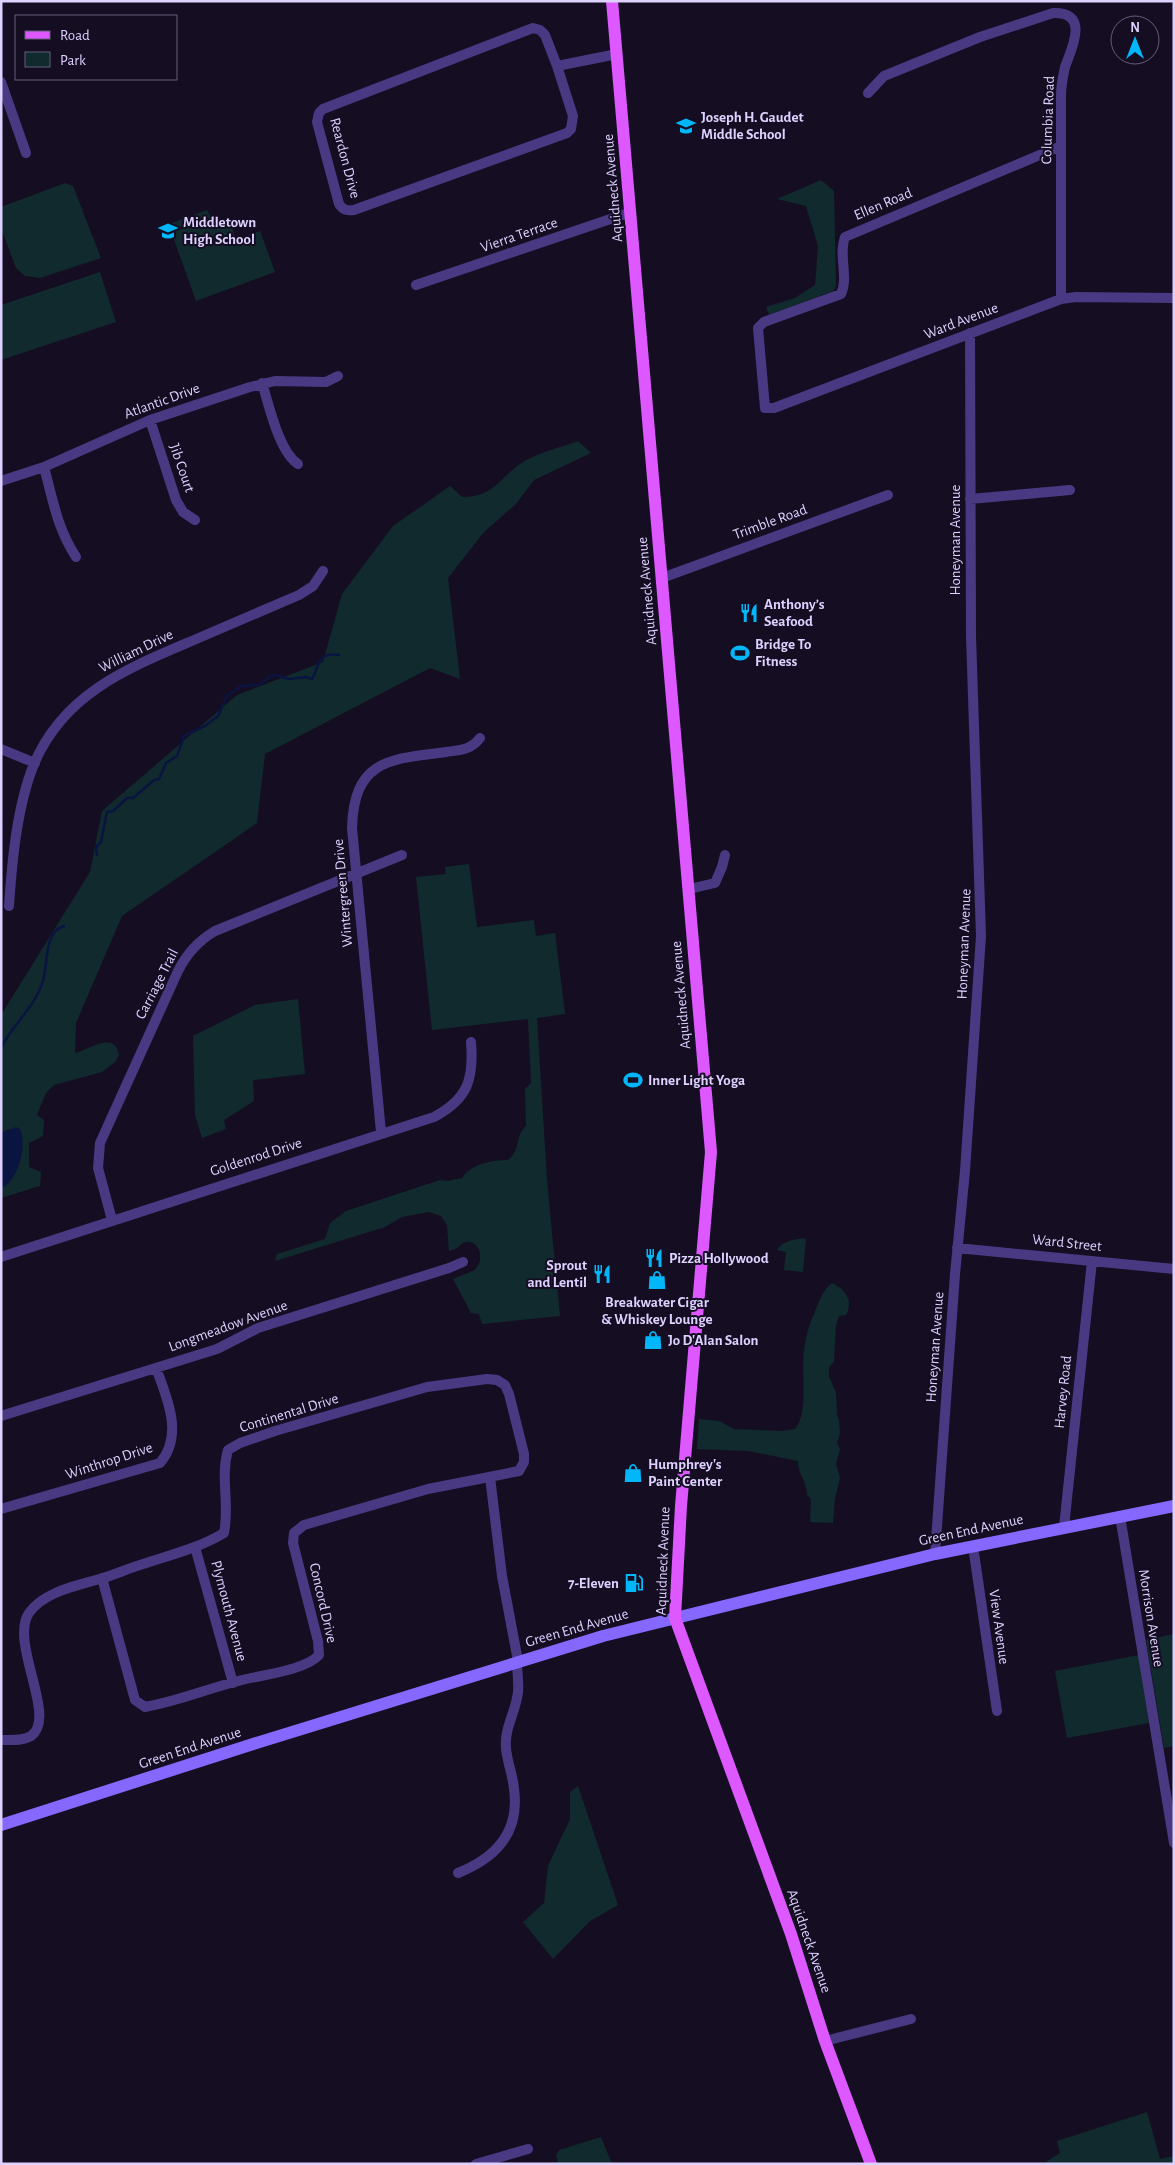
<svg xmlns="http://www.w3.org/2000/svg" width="1175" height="2165" font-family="'Alegreya Sans',sans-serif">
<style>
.green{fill:#112a2d}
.water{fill:#0a1441}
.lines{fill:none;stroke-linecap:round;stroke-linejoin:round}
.stream{stroke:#0a1441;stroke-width:2.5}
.street{stroke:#493982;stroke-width:10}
.secondary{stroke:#8668fe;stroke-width:12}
.primary{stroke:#dd58fe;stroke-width:12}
.labels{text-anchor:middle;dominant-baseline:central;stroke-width:4;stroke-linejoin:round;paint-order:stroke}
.poi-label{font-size:15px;font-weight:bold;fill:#ded1ff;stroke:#150e23;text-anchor:start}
.street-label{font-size:15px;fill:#ded1ff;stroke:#150e23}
</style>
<rect width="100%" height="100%" fill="#150e23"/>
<path class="green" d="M821,180L834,191L836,286L833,291L769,315L766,307L795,298L815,285L818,246L806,206L777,199Z
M65,183L73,186L101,258L40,278L25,276L16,268L1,228V207Z
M207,210L217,227L224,228L231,225L236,239L260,231L275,272L196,301L169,226L172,223Z
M100,272L116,322L1,360V305Z
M578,441L591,453L534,480L516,504L484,532L448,578L460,679L430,668L265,754L257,823L122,916L76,1023L75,1053C90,1050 114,1030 119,1055L115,1062L102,1072L54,1085L46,1093L37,1115L44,1120L43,1136L29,1143V1167L41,1172L40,1186L1,1198L9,1129L1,1133V1015L90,872L102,811L237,695L323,662L342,594L393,526L450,486L462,497C496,497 500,476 523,462C539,452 560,448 578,441Z
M469,864L477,927L534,920L536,936L555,933L565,1014L537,1018L547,1180L560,1316L482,1324L479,1314L471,1313L453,1279L475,1270C477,1267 480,1263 480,1259C482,1249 473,1238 463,1243C456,1247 458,1249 449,1251L447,1225L441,1216L429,1212L402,1217L385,1227L275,1261L277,1254L325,1239L330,1223L346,1211L440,1180L448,1181L462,1178C471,1164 493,1160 508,1160C522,1149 514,1137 526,1126L525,1089L531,1083L528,1019L432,1030L416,877L446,874L445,867Z
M298,999L305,1074L253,1080L254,1101L224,1120L226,1129L202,1138L195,1115L193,1036L255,1005Z
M803,1238L806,1239L803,1272L784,1270L786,1252L777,1250C782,1241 793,1240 803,1238Z
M832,1283C845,1289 854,1301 846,1315L839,1316L836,1325L834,1361L829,1368V1376L836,1393L837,1415L839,1420L840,1433L837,1443L840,1449L836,1464L840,1478L835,1498L833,1523L810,1522L811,1499L807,1495C807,1481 797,1473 798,1461L748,1451L697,1449L699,1419L719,1421L734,1429L783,1431L795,1429C809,1414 801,1371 804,1350C806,1335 810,1322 816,1309C820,1299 823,1290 832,1283Z
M1174,1634V1746L1164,1748L1146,1640Z
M1139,1655L1149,1723L1067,1738L1055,1671Z
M578,1786L618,1905L590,1921L553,1959L523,1922L544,1903L548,1866L570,1819V1792Z
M1147,2112L1160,2159L1174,2156V2164H1048L1047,2161L1060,2153L1057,2141Z
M601,2137L612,2164L558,2163L556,2155L559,2150Z"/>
<path class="water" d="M16,1127L20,1129C27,1146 19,1177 4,1187L1,1186V1133Z"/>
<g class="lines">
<path class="stream" d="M97,855L96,847L101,842L107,812L113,811L127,798H133L154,780L159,779L166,763L177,756L184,736L205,726L218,716L227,696L241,686L260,685L269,677L275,675L289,679L306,677L312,679C320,666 316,652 339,655
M1,1048C13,1024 35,1007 43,981C48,964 44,931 64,926"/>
<path class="street" d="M533,28L540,30L545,35L557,66L573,116L571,129L567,133L354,210C347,211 343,210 339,204L317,122L319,113L323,109Z
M557,66L617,54
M1,82L26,153
M868,93L884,76L980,37L1053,13C1090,12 1072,48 1065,67C1063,76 1061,85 1061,95V299
M1061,146L845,237C838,255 849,277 841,294L764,322L758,328L765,408H774L1061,299L1076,297L1174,298
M416,285L631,212
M262,383C269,405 279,452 298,464
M150,420L176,500L183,512L195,520
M44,467C53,500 57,528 76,557
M1,481L44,467L150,420L250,387L275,381L326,382L338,376
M970,499L1070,490
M662,578L888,495
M1,749L35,763
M689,889L715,883L722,867L725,855
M9,906C12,861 17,806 34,764C64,693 128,668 194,640C229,625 264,610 299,595L313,586L323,571
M381,1132L352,828C354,760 389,759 446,752C460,750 471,750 480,738
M112,1220L98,1168L100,1143L178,971C187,953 198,941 215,931L402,855
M957,1248L1174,1269
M1,1257L434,1117C468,1099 474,1079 471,1042
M1,1416L217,1349L258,1328L449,1268L463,1262
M490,1477L502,1576L518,1661
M1,1509L160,1463C184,1435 167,1398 156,1368
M1120,1516L1174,1843
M1064,1527L1092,1261
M973,1546L997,1711
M195,1547L233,1683
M935,1554L955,1274L965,1171L981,936L971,636L970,333
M1,1740C11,1740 23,1741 31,1736C58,1718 9,1642 29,1613C44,1591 80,1585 103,1578C117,1574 129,1568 143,1564C170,1555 199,1548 224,1533C230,1505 220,1477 228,1450L240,1443L275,1431L427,1387L487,1379L497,1380L505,1385L509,1394L524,1454V1462L519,1471L428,1489L304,1525L294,1533L293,1543L318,1641L319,1655C306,1670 262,1675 242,1680C209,1688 179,1701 145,1707L135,1700L102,1578
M458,1873C496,1858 520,1832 514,1789C513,1775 507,1762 506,1748C504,1728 516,1712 518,1692C519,1683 517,1672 517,1662
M825,2041L911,2019
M476,2164L528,2149"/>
<path class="secondary" d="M1,1825L250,1745L603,1636L935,1554L1174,1506"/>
<path class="primary" d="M612,1L711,1152L681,1506L675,1618L791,1934L825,2041L871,2164"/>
</g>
<defs>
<g id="school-bare" transform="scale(1.5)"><path d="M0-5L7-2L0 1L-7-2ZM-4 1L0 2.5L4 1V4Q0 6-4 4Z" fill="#01b7fa" stroke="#150e23" stroke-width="2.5" paint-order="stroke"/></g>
<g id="restaurant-bare" transform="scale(1.5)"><path d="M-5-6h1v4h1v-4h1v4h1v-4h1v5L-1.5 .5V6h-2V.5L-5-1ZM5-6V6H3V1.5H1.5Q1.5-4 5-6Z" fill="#01b7fa" stroke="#150e23" stroke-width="2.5" paint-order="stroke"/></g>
<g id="stadium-bare" transform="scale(1.5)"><path d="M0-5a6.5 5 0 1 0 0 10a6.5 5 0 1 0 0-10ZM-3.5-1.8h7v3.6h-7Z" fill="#01b7fa" stroke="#150e23" stroke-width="2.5" paint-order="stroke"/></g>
<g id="shop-bare" transform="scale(1.5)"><path d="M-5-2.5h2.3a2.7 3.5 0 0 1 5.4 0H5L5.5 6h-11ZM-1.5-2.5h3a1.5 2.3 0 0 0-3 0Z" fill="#01b7fa" stroke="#150e23" stroke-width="2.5" paint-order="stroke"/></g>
<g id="fuel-bare" transform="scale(1.5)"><path d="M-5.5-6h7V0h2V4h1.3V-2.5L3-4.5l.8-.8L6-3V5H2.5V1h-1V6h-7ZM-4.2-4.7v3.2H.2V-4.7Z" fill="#01b7fa" stroke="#150e23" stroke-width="2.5" paint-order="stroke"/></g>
</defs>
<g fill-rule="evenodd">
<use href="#school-bare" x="686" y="126"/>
<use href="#school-bare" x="168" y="231"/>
<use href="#restaurant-bare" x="749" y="613"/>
<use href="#stadium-bare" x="740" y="653"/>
<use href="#stadium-bare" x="633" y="1080"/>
<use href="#restaurant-bare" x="654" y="1258"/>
<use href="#restaurant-bare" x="602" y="1274"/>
<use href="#shop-bare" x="657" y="1280"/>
<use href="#shop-bare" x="653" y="1340"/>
<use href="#shop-bare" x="633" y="1473"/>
<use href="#fuel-bare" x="634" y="1583"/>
</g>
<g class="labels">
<g class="poi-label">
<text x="701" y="117">Joseph H. Gaudet<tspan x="701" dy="17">Middle School</tspan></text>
<text x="183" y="222">Middletown<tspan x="183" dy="17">High School</tspan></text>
<text x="764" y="604">Anthony’s<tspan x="764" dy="17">Seafood</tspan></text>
<text x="755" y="644">Bridge To<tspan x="755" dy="17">Fitness</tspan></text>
<text x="648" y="1080">Inner Light Yoga</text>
<text x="669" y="1258">Pizza Hollywood</text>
<text x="587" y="1265" text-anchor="end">Sprout<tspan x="587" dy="17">and Lentil</tspan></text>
<text x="657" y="1302" text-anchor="middle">Breakwater Cigar<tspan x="657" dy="17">&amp; Whiskey Lounge</tspan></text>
<text x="668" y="1340">Jo D'Alan Salon</text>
<text x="648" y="1464">Humphrey's<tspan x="648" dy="17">Paint Center</tspan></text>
<text x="619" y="1583" text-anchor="end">7-Eleven</text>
</g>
<g class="street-label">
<text transform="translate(1048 120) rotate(-88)">Columbia Road</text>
<text transform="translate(345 158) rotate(75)">Reardon Drive</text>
<text transform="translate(613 188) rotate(-95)">Aquidneck Avenue</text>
<text transform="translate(883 204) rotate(-23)">Ellen Road</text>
<text transform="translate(519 235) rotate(-19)">Vierra Terrace</text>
<text transform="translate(961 321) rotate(-21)">Ward Avenue</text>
<text transform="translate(162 401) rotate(-20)">Atlantic Drive</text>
<text transform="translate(182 468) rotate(71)">Jib Court</text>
<text transform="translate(770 522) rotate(-20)">Trimble Road</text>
<text transform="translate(955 540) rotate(-90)">Honeyman Avenue</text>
<text transform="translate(647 591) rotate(-95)">Aquidneck Avenue</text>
<text transform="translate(136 651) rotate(-26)">William Drive</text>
<text transform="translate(343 893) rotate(-95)">Wintergreen Drive</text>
<text transform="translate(964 944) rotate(-88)">Honeyman Avenue</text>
<text transform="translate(157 984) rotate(-63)">Carriage Trail</text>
<text transform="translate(681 995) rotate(-95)">Aquidneck Avenue</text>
<text transform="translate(256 1157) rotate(-18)">Goldenrod Drive</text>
<text transform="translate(1067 1243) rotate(6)">Ward Street</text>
<text transform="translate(228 1326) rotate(-20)">Longmeadow Avenue</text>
<text transform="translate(935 1347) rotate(-86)">Honeyman Avenue</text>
<text transform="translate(1063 1392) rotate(-84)">Harvey Road</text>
<text transform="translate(289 1413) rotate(-17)">Continental Drive</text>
<text transform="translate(109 1461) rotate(-18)">Winthrop Drive</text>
<text transform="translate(971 1530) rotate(-12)">Green End Avenue</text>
<text transform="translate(663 1561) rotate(-88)">Aquidneck Avenue</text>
<text transform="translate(323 1603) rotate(77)">Concord Drive</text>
<text transform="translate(229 1611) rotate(75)">Plymouth Avenue</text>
<text transform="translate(1151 1618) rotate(81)">Morrison Avenue</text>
<text transform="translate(999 1627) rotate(82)">View Avenue</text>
<text transform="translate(577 1628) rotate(-16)">Green End Avenue</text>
<text transform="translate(190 1748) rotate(-18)">Green End Avenue</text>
<text transform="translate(809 1941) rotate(71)">Aquidneck Avenue</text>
</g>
</g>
<rect width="1175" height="2165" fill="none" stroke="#ded1ff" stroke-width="5"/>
<rect x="15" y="15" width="162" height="65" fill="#150e23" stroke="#655c7b"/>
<rect x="25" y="31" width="25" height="8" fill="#dd58fe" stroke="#655c7b"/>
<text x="60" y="40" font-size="15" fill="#ded1ff">Road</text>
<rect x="25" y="52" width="25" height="15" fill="#112a2d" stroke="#655c7b"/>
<text x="60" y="65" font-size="15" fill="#ded1ff">Park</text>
<g transform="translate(1135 40)"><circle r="24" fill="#150e23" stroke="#655c7b"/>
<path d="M0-4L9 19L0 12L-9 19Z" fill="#01b7fa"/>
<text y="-8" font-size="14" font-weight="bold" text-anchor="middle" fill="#ded1ff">N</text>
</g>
</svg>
